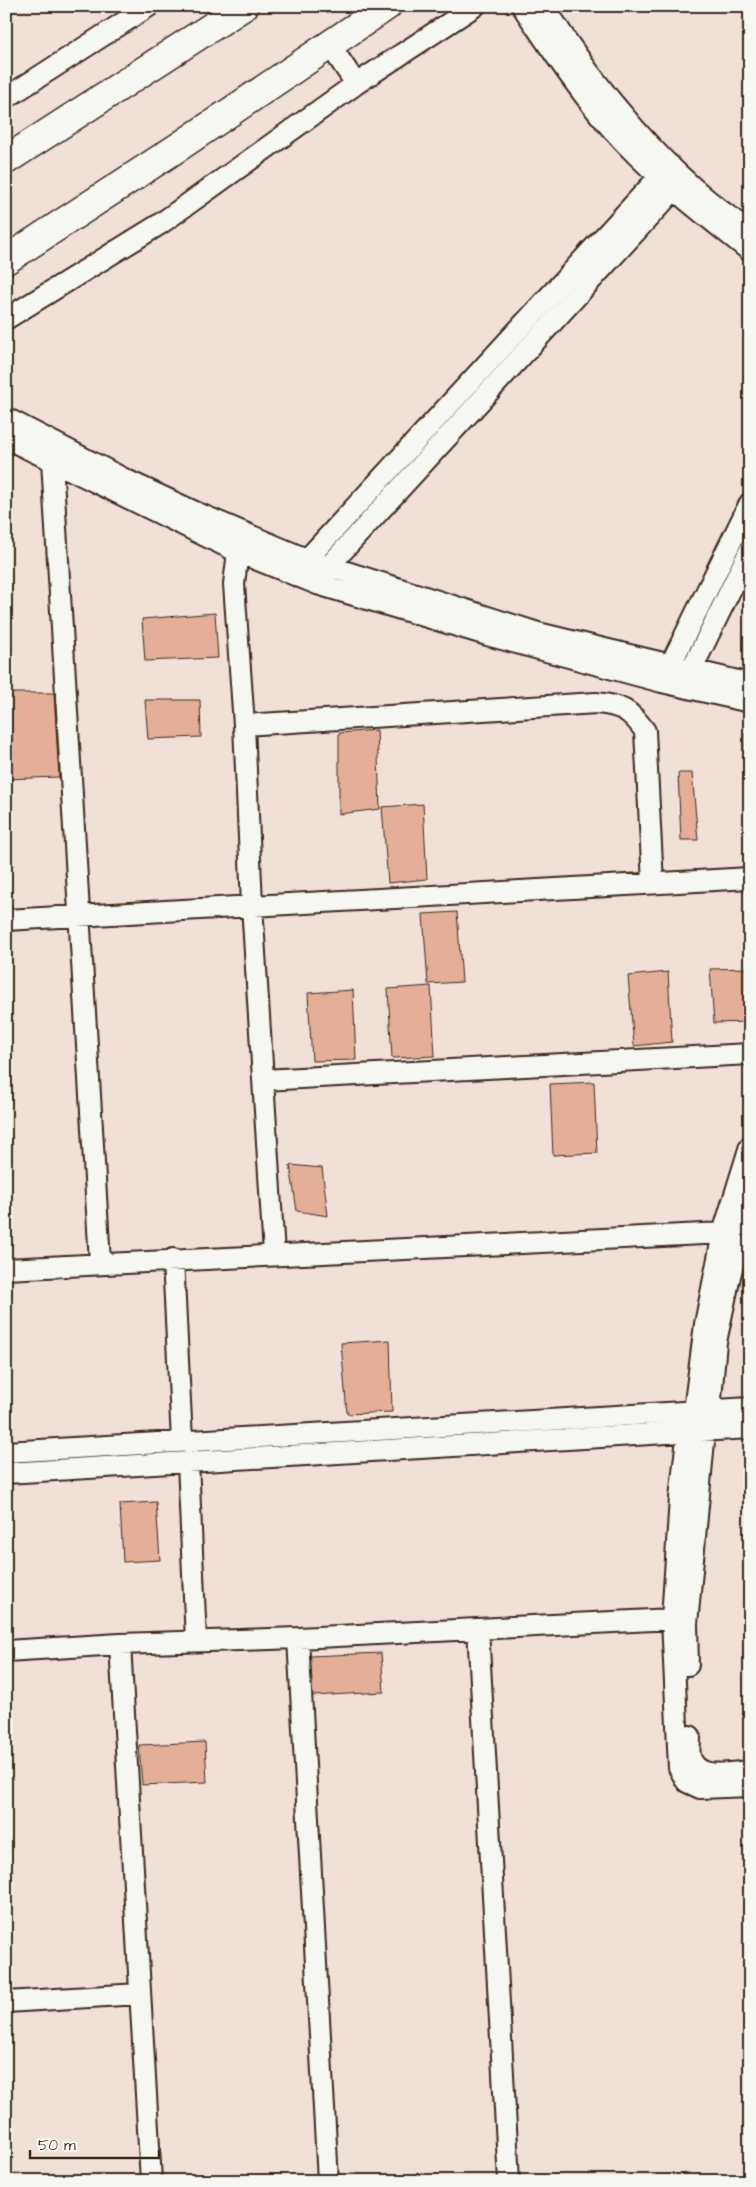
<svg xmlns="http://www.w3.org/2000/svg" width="756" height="2187" font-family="'Architects Daughter',sans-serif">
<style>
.building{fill:#e4ae99;stroke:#3b2a1e}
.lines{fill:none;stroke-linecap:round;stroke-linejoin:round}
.street-casing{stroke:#3b2a1e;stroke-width:24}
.secondary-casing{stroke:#3b2a1e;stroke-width:31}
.street{stroke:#f6f6f2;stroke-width:20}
.secondary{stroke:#f6f6f2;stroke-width:28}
</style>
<rect width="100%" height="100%" fill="#f1e0d7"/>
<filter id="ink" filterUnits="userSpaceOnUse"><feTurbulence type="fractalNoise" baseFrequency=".02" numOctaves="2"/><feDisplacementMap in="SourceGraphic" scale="10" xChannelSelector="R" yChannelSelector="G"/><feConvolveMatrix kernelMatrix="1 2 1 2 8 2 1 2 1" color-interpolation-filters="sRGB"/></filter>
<g filter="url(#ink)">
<path class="building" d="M215,613L218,658L145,661L142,619Z
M6,693H54L59,777L6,779Z
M145,700H200L201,737L148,739Z
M377,730L380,809L339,814V733Z
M744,734H750V857H749Z
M678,773H692L698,840H681Z
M423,804L427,879L388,883L382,807Z
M750,900V949L746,901Z
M457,912L462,982L428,984L423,914Z
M750,968V1022L714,1023L710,969Z
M668,972L672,1042L634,1046L628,976Z
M431,986L435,1056L392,1058L388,989Z
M353,990L356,1060L312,1061L308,993Z
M594,1082L597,1153L553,1155L550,1084Z
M290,1165L322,1168L328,1216L297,1211Z
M390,1340L392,1412L347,1414L341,1343Z
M156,1502L160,1560L123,1562L120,1504Z
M381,1653L384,1692L312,1696L310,1656Z
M205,1742L207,1782L142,1785L139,1745Z
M133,2178V2181H77Z"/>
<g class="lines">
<g class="street-casing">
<path id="street" d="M522,6C550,47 577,89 610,127C651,174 701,212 750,251
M544,6C595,88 668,178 750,231
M330,45L356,84
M6,98L149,6
M6,319L160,224L356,84L475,6
M6,418L124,479L195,512L306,559L538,633L750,684
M6,438L238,552L317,584L487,635L662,682L750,702
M52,461L100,1262
M238,552L234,584L244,725L252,905L274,1254
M299,568L670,165
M323,575L329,566L684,179
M665,676L750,503
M686,681L750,550
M244,725L596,703C621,705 630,710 645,731L653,883
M6,920L750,878
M263,1080L750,1054
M173,1259L182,1441
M6,1269L723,1233
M710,1410L716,1342L730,1276L750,1200
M694,1411L705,1324L723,1233L750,1146
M688,1430L680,1498L672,1619L679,1768L687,1782L700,1788L750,1786
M6,1452L750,1408
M188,1462L196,1641
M6,1473L750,1428
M478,1629L509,2181
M298,1638L328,2181
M6,1651L120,1644
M688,1665L687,1624L705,1430
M690,1736C690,1743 689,1750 690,1756C696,1782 731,1772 750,1771
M6,2002L139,1994
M151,2181L120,1644L298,1638L672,1619"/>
</g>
<g class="secondary-casing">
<path id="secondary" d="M6,160L244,6
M6,260L180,146L387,6"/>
</g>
<use href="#street" class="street"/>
<use href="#secondary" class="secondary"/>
</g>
</g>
<rect width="756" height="2187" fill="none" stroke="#f6f6f2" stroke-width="25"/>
<rect x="12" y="12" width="731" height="2162" fill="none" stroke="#3b2a1e" stroke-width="2" filter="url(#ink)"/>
<path d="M30 2150v8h129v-8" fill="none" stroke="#3b2a1e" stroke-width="2.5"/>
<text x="38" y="2150" font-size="15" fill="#3b2a1e" stroke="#f6f6f2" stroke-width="4" paint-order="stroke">50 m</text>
</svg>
